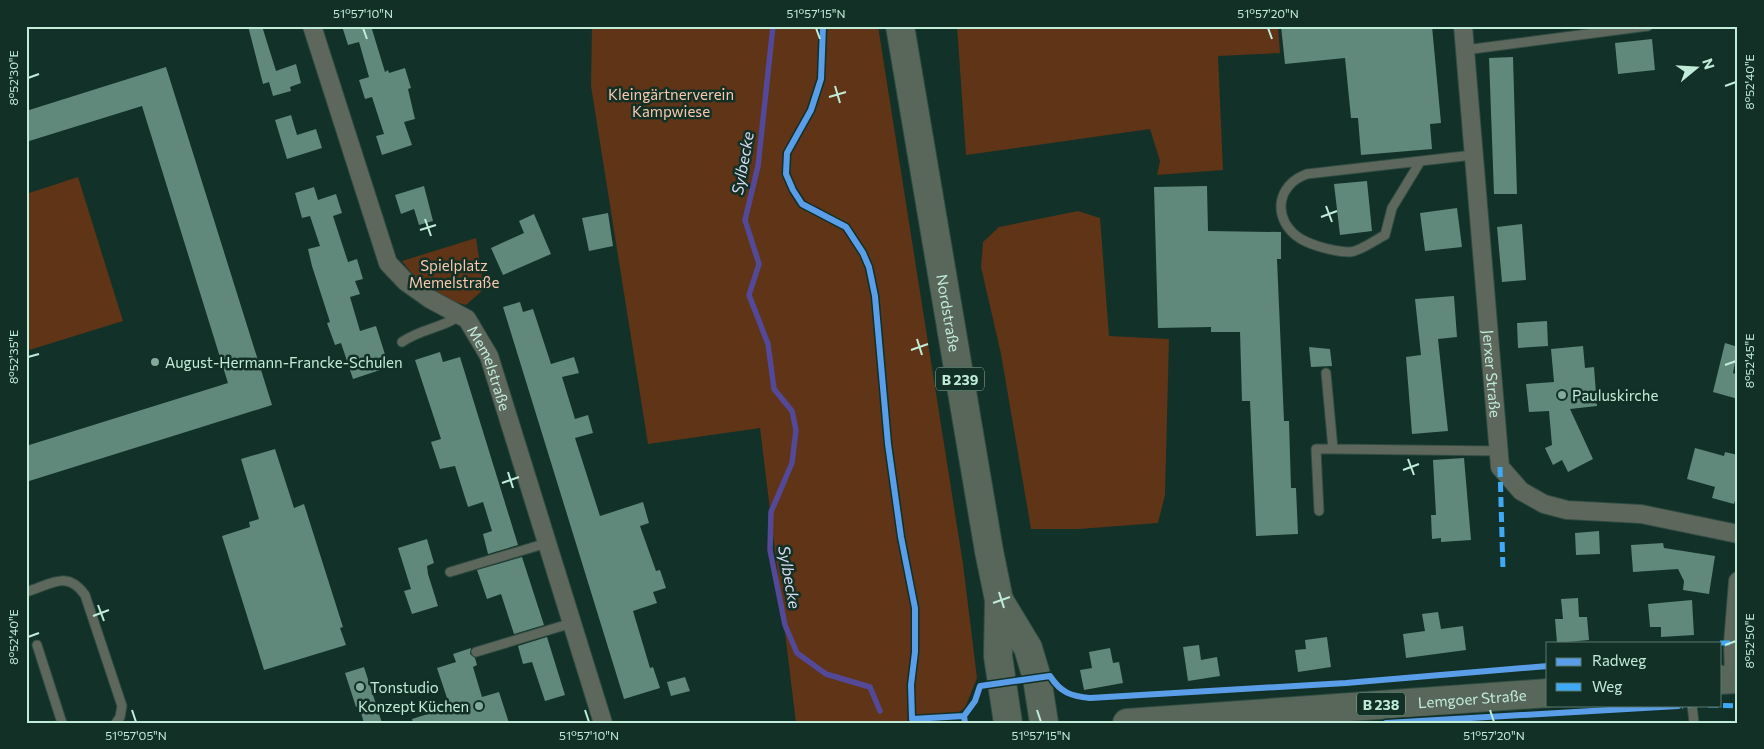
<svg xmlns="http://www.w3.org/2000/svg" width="1764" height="749" font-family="Commissioner,sans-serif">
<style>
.green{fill:#5f3417}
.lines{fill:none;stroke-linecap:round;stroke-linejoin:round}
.stream{stroke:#544899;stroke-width:5.5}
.building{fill:#60887b}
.lane-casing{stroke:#304c43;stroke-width:11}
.street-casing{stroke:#304c43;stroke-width:20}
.primary-casing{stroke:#304c43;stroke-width:30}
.lane{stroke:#5e675c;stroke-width:9}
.street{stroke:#5e675c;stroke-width:18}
.primary{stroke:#58675a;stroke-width:28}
.quiet{stroke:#3fa9f5;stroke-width:5;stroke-dasharray:10 5;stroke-linecap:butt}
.cycleway-casing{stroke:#123026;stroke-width:9}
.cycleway{stroke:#5a9eea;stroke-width:6}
.ticks{fill:none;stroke:#c0ecd9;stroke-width:2}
.poi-dot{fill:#83ab9b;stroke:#123026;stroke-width:2}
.labels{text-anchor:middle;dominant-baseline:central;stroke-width:5;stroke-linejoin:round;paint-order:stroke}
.shield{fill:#123026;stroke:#8cb4a3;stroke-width:1}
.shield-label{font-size:14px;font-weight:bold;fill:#c0ecd9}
.park-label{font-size:15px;fill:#fac8ae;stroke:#123026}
.street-label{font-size:15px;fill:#c0ecd9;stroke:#123026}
.poi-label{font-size:15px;fill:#c0ecd9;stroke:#123026;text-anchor:start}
.water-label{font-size:16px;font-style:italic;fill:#dcdbf4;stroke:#123026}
.neatline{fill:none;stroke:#c0ecd9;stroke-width:2}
.ticks-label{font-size:12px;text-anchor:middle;fill:#c0ecd9}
</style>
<rect width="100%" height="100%" fill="#123128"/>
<path class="green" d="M592,26H878L963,564L977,678L965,708L944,722L796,723L760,428L648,444L591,86Z
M957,26H1278L1280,53L1218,56L1223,170L1157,175L1160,161L1150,129L966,155Z
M78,177L123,321L26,351V194Z
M1078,211L1100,218L1109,336L1169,339L1165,495L1158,523L1079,529H1031L1001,354L981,267L983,242L999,227Z
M476,238L484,289L466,305C437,298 420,285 402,261Z"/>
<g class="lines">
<path class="stream" d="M773,26L758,166L745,220L759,264L749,295L768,344L774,389L792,411L796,430L792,463L771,512L770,550L785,625L797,653L826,674L870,687L880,711"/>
</g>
<path class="building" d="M248,26H262L276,71L296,64L301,83L290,87L291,91L273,96L269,82L263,84Z
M342,26H371L385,72L388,70L389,73L405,68L411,88L408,89L415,119L404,122L412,145L382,155L376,136L384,134L372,97L365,99L359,80L369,77L359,42L348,45Z
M1281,26H1432L1441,123L1430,124L1432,149L1361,155L1358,118H1351L1345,58L1285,64Z
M1652,39L1655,70L1618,74L1615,43Z
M1513,57L1517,194H1494L1489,58Z
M166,67L272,405L26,482V446L228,383L142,106L26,142V111Z
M291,115L297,135L316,129L322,148L287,159L275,120Z
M1367,181L1372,231L1340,235L1334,184Z
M424,186L433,221L419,225L414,209L401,214L395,195Z
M1207,186L1208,231L1281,232V259H1277L1284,421H1289L1291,488H1296L1298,534L1256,536L1250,401H1242L1240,332H1211V327L1158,328L1154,187Z
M314,187L318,200L336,194L342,213L333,216L348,262L357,259L363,279L355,281L360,294L350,297L360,331L376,326L389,367L353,379L341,343L335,345L327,323L330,322L312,266L308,249L320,246L310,216L302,218L295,193Z
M1457,208L1462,247L1425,251L1420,213Z
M608,213L613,246L589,251L582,218Z
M534,214L551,254L503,275L491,248L524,233L519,221Z
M1522,224L1526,280L1502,282L1497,227Z
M1454,296L1457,337L1438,339L1448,431L1412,434L1406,357L1421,355L1415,299Z
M520,302L523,312L533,309L551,364L574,357L579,373L562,377L575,419L588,415L593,433L575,438L600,516L643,502L649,523L640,526L656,571L660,570L666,588L653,592L657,603L633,611L650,668L653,667L660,688L624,699L503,307Z
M1547,321L1548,346L1518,348L1517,323Z
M1725,343L1738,347L1733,373L1738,375V399L1713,392Z
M1583,346L1585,368L1594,367L1597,406L1570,409L1593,459L1568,472L1562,460L1553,465L1545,448L1552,445L1549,411L1529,412L1526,384L1554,382L1551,349Z
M1309,347L1330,349L1332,366L1311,367Z
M440,352L443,362L460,357L518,545L488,554L483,534L492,531L483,502L468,507L455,466L440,469L431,442L441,439L415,360Z
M1695,448L1724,456L1725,452L1738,455V491L1734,504L1712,498L1715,487L1687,479Z
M275,449L294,508L304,504L343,627L340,628L346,645L264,670L222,536L250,527L249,522L259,519L241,459Z
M1464,458L1471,540L1441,542V538L1432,539L1431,515H1436L1433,460Z
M1599,531L1600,554L1576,555L1575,533Z
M427,539L434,563L427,566L428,574L438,606L412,614L404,591L411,589L398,548Z
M1663,543L1664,548L1715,556L1709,594L1683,590L1684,581L1678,569L1633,572L1631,545Z
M522,557L544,625L514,634L501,594L487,599L477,570Z
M1578,598L1579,617H1587L1589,640L1557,643L1555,619H1563L1561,599Z
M1692,600L1694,635L1661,637V627H1650L1648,604Z
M1438,612L1441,629L1463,626L1466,650L1406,658L1403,634L1425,631L1422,614Z
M547,637L565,695L545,701L532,662L523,664L518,646Z
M1327,637L1331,667L1298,672L1295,650L1306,649L1305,640Z
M1199,645L1201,660L1217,657L1220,676L1188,681L1183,647Z
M471,648L470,654L475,658L477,665L473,667L482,697L499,692L509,723H413L412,719L450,707L437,668L456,662L453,654Z
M1110,648L1113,663L1119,662L1123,683L1084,690L1080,670L1092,668L1089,652Z
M364,667L382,723H364L359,706L356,707L345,673Z
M685,677L690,691L671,696L667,682Z"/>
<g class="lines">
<g class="lane-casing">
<path id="lane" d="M1465,50L1648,26
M1420,162L1392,208L1385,235C1375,240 1361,251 1350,252C1336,252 1313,246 1301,239C1272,221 1275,185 1307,174L1473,155
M402,342C420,329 443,328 461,315
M1333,449L1499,451
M1319,511L1316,449H1333L1326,373
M450,572L547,543
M26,592C52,584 67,570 85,595L122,706L120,717L116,723
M37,645L62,723
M476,652L572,623
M1692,705L1694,723"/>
</g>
<g class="street-casing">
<g id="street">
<path id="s1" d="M312,26L388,263L406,282L430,299L467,319L489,356L603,723"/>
<path id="s2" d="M1463,26L1500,467L1521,491L1544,504L1567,510L1641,514L1738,534"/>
<path d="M1734,680L1733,643L1738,581"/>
</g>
</g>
<g class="primary-casing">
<g id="primary">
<path id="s3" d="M900,26L989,551L999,600L998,656L1008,723"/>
<path d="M999,600L1028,648L1037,678L1044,723"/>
<path d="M1720,680L1738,679"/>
<path id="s4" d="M1127,723L1548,693"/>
</g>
</g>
<use href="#lane" class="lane"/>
<use href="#street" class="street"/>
<use href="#primary" class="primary"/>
<path class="quiet" d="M1500,467L1503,571
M1720,643H1738
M1708,705L1738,706
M1673,707L1691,705"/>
<g class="cycleway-casing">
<path id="cycleway" d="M823,26L821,79L811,110L787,153L786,174L793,190L802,204L846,227L863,253L869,267L875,296L888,444L901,537L915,608V652L911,685L912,719L964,716
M965,723L964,716L975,701L980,686L1050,676C1061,693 1071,696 1090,698L1346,683L1548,666
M1386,723L1678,706"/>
</g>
<use href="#cycleway" class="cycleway"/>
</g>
<path class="ticks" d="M363,28L367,39M816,28L820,39M1268,28L1272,39M28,78L39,74M835,86L840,103M1725,86L1736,82M829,97L846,92M1326,206L1332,222M1321,217L1337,211M425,219L431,236M420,230L436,225M917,339L922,355M911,350L928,344M28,357L39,354M1725,365L1736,361M1408,459L1414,475M1403,470L1419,464M508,472L513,488M502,483L519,477M999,592L1004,608M993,603L1010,597M98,605L104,621M93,616L109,610M28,637L39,633M1725,645L1736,641M132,710L136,722M585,710L589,722M1037,710L1041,722M1490,710L1494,722"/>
<g class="poi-dot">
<circle cx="155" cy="362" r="5"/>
<circle cx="1562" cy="395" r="5"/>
<circle cx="360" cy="687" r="5"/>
<circle cx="479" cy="706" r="5"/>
</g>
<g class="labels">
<g class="shield">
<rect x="936" y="367.5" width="48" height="23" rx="4"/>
<rect x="1357" y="692.5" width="48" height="23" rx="4"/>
</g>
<g class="shield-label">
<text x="960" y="379">B 239</text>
<text x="1381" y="704">B 238</text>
</g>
<g class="park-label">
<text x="671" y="94">Kleingärtnerverein<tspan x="671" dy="17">Kampwiese</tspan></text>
<text x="454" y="265">Spielplatz<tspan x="454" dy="17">Memelstraße</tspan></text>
</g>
<g class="street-label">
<text stroke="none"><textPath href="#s3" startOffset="291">Nordstraße</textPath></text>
<text stroke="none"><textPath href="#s1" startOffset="401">Memelstraße</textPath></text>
<text stroke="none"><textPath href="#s2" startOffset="349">Jerxer Straße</textPath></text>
<text stroke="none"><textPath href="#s4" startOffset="346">Lemgoer Straße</textPath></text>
</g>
<g class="poi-label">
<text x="165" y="362">August-Hermann-Francke-Schulen</text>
<text x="1572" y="395">Pauluskirche</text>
<text x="370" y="687">Tonstudio</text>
<text x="469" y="706" text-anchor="end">Konzept Küchen</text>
</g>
<g class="water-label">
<text transform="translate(742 163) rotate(-80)">Sylbecke</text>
<text transform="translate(790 577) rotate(80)">Sylbecke</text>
</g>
</g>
<rect width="1764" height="749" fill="none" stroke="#123026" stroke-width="55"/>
<rect x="1546" y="642" width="175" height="65" fill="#123026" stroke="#587b6e"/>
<rect x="1556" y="658" width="25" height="8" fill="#5a9eea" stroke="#587b6e"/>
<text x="1592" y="666" font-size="15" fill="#c0ecd9">Radweg</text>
<rect x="1556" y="683" width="25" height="8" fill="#3fa9f5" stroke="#587b6e"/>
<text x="1592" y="692" font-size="15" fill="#c0ecd9">Weg</text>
<g transform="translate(1696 68) rotate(72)" stroke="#123026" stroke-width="4" paint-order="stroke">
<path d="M0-4L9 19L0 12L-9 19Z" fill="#c0ecd9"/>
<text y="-8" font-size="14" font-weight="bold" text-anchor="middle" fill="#c0ecd9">N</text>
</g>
<rect x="28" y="28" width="1708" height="694" class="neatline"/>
<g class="ticks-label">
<text x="363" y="18">51°57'10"N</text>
<text x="816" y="18">51°57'15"N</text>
<text x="1268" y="18">51°57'20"N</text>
<text transform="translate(14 78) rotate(-90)" y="4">8°52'30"E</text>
<text transform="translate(1750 82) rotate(-90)" y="4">8°52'40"E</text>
<text transform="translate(14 357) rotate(-90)" y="4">8°52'35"E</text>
<text transform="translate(1750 361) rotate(-90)" y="4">8°52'45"E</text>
<text transform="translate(14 637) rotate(-90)" y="4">8°52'40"E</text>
<text transform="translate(1750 641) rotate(-90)" y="4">8°52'50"E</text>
<text x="136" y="740">51°57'05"N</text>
<text x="589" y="740">51°57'10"N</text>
<text x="1041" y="740">51°57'15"N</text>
<text x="1494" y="740">51°57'20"N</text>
</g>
</svg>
